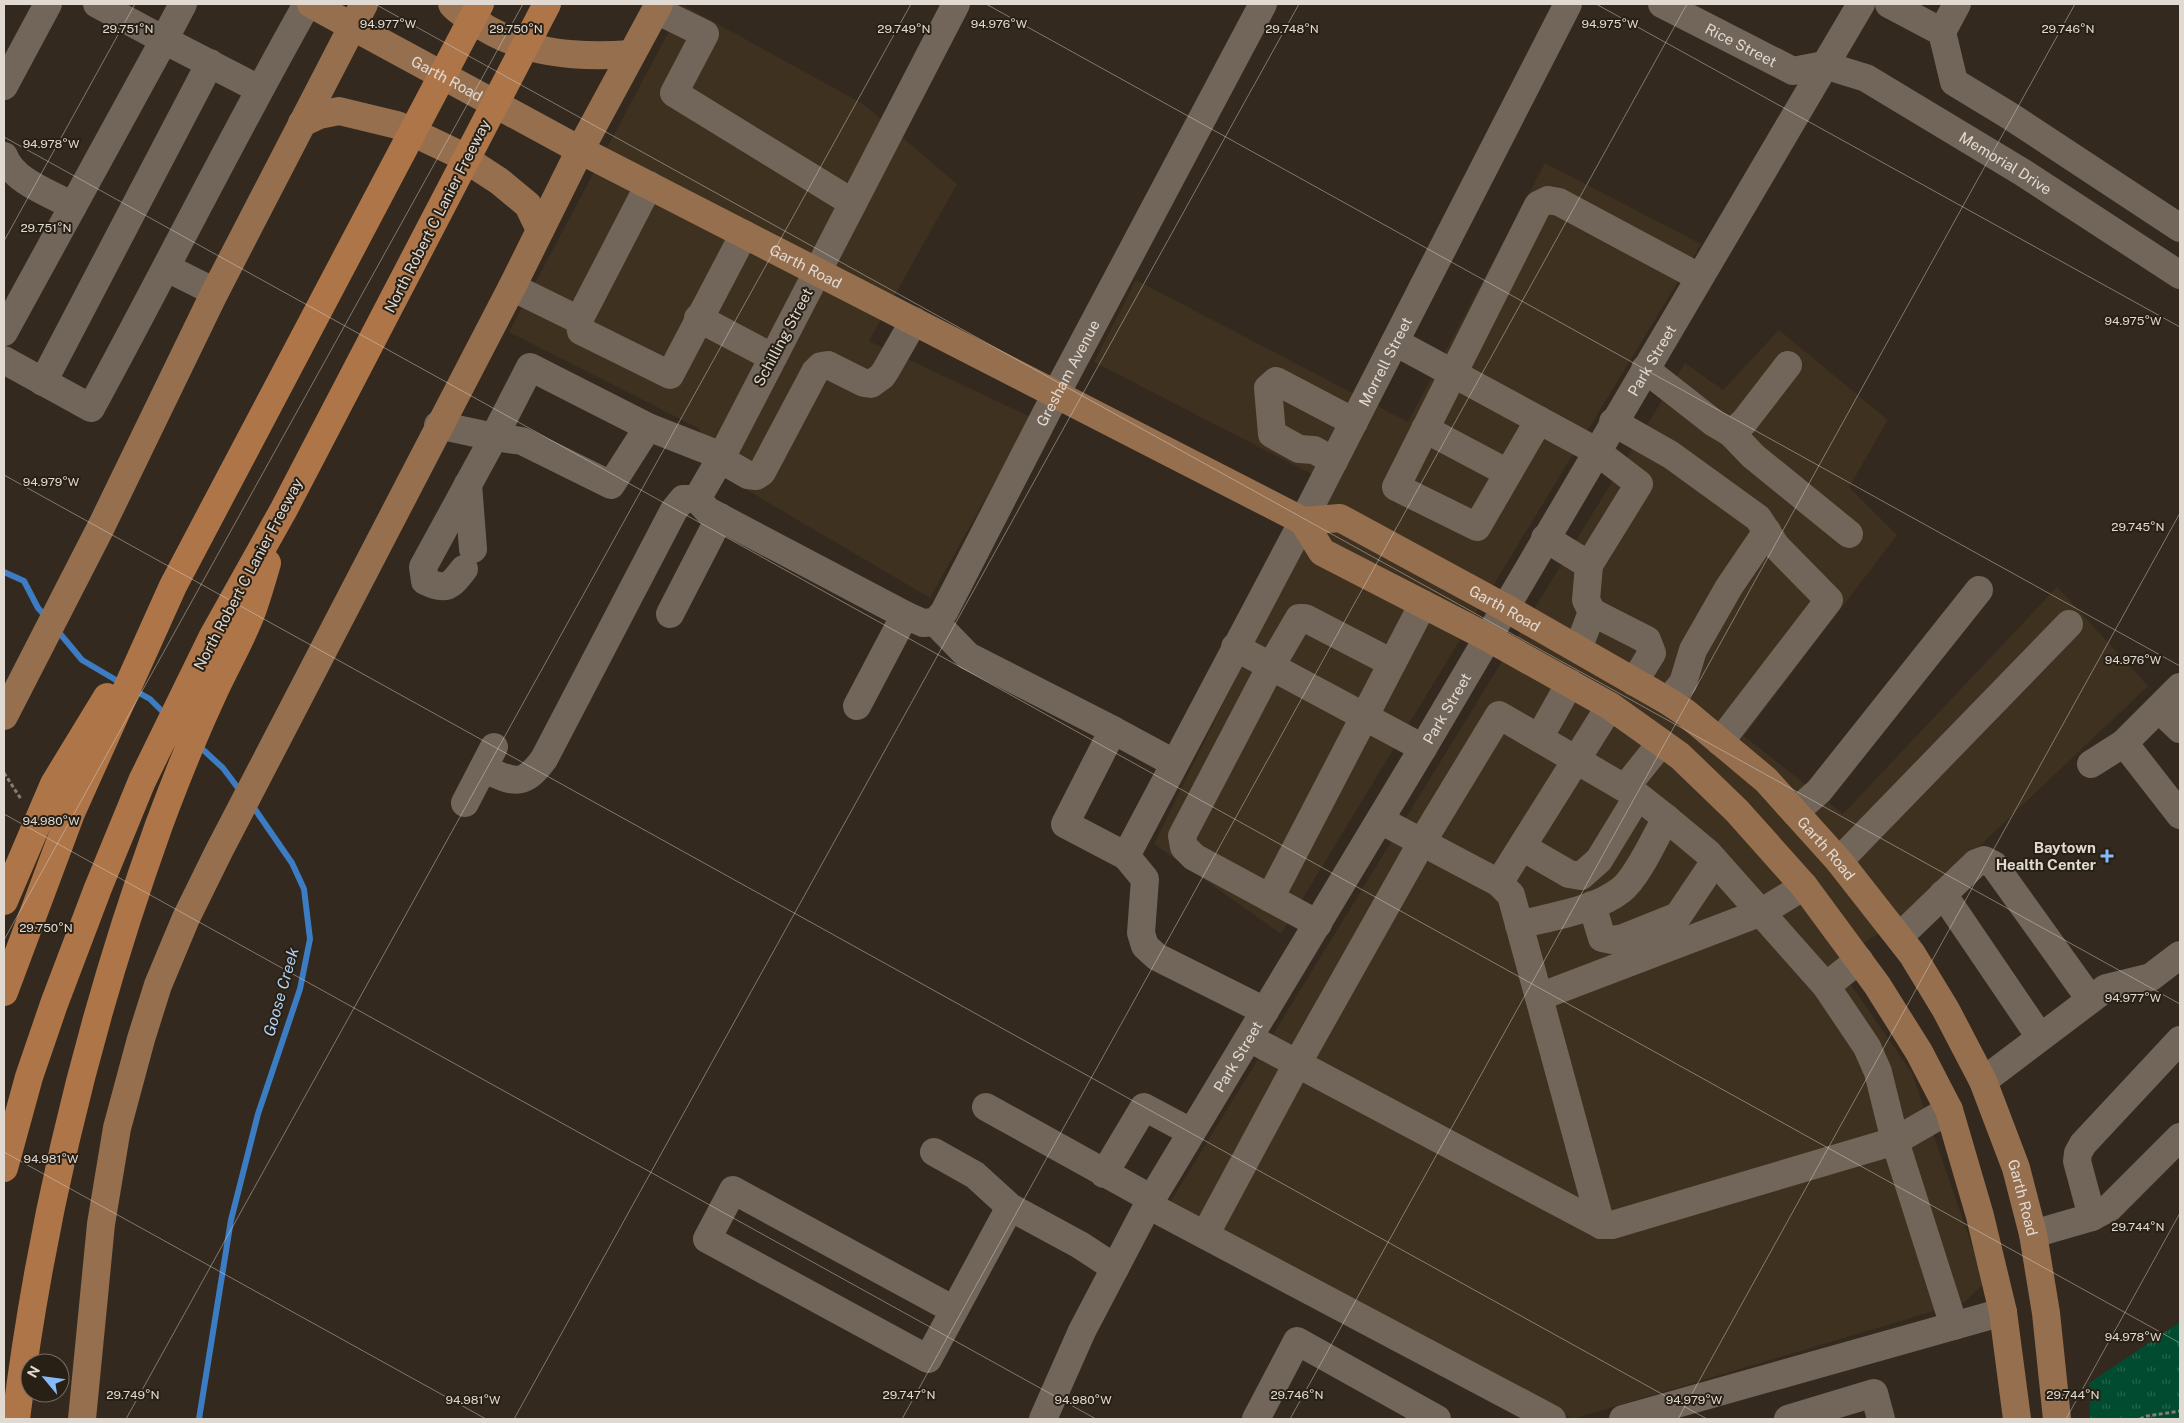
<svg xmlns="http://www.w3.org/2000/svg" width="2184" height="1423" font-family="'Public Sans',sans-serif">
<style>
.built{fill:#3f3120}
.grass{fill:url(#grass-tufts)}
.lines{fill:none;stroke-linecap:round;stroke-linejoin:round}
.stream{stroke:#3c7cc3;stroke-width:6}
.path{stroke:#857c73;stroke-width:3;stroke-dasharray:4 2.5;stroke-linecap:butt}
.minor{stroke:#716659;stroke-width:28}
.major{stroke:#966f4f;stroke-width:28}
.highway{stroke:#ae7548;stroke-width:28}
.ticks{fill:none;stroke:#e1dad3;stroke-width:1;stroke-opacity:0.45}
.poi-dot{fill:#86bbfb;stroke:#292015;stroke-width:2}
.labels{text-anchor:middle;dominant-baseline:central;stroke-width:4;stroke-linejoin:round;paint-order:stroke}
.street-label{font-size:15px;fill:#e1dad3;stroke:#292015}
.poi-label{font-size:15px;font-weight:bold;fill:#e1dad3;stroke:#292015;text-anchor:end}
.water-label{font-size:16px;font-style:italic;fill:#b0cff5;stroke:#292015}
.ticks-label{font-size:12px;text-anchor:middle;fill:#e1dad3;stroke:#292015;stroke-width:4;stroke-linejoin:round;paint-order:stroke}
</style>
<defs>
<pattern id="grass-tufts" width="24" height="20" patternUnits="userSpaceOnUse" patternTransform="scale(1.25)"><rect width="24" height="20" fill="#014c30"/><path d="M3 7l-1-3M5 7V3M7 7l1-3M15 17l-1-3M17 17v-4M19 17l1-3" fill="none" stroke="#26654d"/></pattern>
</defs>
<rect width="100%" height="100%" fill="#33291e"/>
<path class="built" d="M683,5L863,104L957,184L869,341L1031,417L930,598L735,483L698,428L509,332Z
M1545,163L1701,244L1281,934L1154,844L1331,484L1094,362L1136,280L1408,422Z
M1779,330L1888,420L1849,487L1897,535L1744,736L1843,814L2057,587L2148,686L1913,909L1836,963L1912,1073L1985,1283L1964,1302L1573,1419L1169,1204L1685,363L1723,390Z"/>
<path class="grass" d="M2180,1322V1419H2090L2089,1383Z"/>
<g class="lines">
<path class="stream" d="M4,572L24,581L38,608L47,618
M57,630L82,660L121,683
M132,689L150,699L166,715
M199,746L223,768L241,792
M199,1419L231,1220L258,1114L300,989L310,939L304,889L292,863L252,805"/>
<path class="path" d="M4,773L21,799
M2140,1419L2147,1416L2180,1411"/>
<g class="minor">
<path d="M97,4L164,40L183,4"/>
<path id="s1" d="M956,4L722,456L697,499L708,511L905,615L923,623L935,622L944,612L1056,394L1263,4"/>
<path id="s2" d="M1662,4L1793,71L1824,65L1866,78L2022,172L2180,275"/>
<path d="M1889,4L1942,32L1957,4"/>
<path d="M656,10L705,34L674,93L853,203"/>
<path d="M1942,32L1954,82L2010,116L2180,228"/>
<path d="M4,86L48,4"/>
<path d="M4,156C14,182 50,193 73,206"/>
<path d="M167,268L215,292"/>
<path d="M512,287L579,320L581,331L670,375L744,234"/>
<path d="M698,318L772,357"/>
<path d="M579,320L649,185"/>
<path d="M4,332L164,40L259,89"/>
<path d="M1395,342L1596,451L1639,484L1589,565L1586,600L1592,612L1578,649"/>
<path d="M4,360L91,408C164,274 232,137 307,4"/>
<path d="M530,367L648,427L611,485L522,441L494,437Z"/>
<path d="M1645,369L1714,423L1731,433L1744,422L1788,365"/>
<path d="M43,382L210,63"/>
<path d="M1539,420L1477,527L1396,487L1538,205L1548,200L1559,202L1699,277"/>
<path d="M1613,422L1671,455L1758,518L1776,546L1829,600L1720,742"/>
<path d="M438,425L494,437L423,567L425,581C447,591 450,587 464,569"/>
<path d="M648,427L722,456"/>
<path d="M1425,429L1508,473"/>
<path d="M1731,433L1753,456L1849,534"/>
<path d="M720,459L748,475L756,476L762,472L815,372L821,366L828,365L864,383L871,384L882,376L886,370L914,321"/>
<path d="M1334,461L1314,450L1299,449L1272,434L1268,388L1276,381L1354,422"/>
<path d="M468,484L473,549"/>
<path d="M1545,538L1589,565"/>
<path d="M1592,612L1647,640L1652,653L1634,682"/>
<path d="M670,614L720,517"/>
<path d="M935,622L968,656L1113,730"/>
<path d="M1235,647L1423,748"/>
<path d="M1668,701L1683,683L1693,650L1729,587L1767,531"/>
<path d="M857,706L905,615"/>
<path d="M2159,709L2180,729"/>
<path d="M1539,738L1570,683"/>
<path d="M2124,743L2180,687"/>
<path id="s3" d="M1174,763L1113,730L1065,824L1126,856L1303,521L1568,4"/>
<path d="M2091,764L2124,743L2180,815"/>
<path d="M483,769C513,781 522,789 544,759L674,510L683,499H697"/>
<path d="M1625,788L1661,743"/>
<path d="M465,803L494,747"/>
<path d="M1795,812L1819,791L1979,590"/>
<path d="M1380,820L1499,883L1511,895L1601,1225"/>
<path d="M1522,847L1569,874L1581,876L1599,860L1638,796"/>
<path d="M1126,856L1145,879L1141,933L1145,946L1157,957L1265,1011"/>
<path d="M1839,861L2069,624"/>
<path d="M1499,883L1610,706"/>
<path d="M1943,894L2040,1037"/>
<path d="M1270,898L1423,604"/>
<path d="M1592,905L1602,938L1612,940L1623,938L1678,916L1715,861"/>
<path d="M1318,924L1194,857L1184,847L1182,836L1271,666L1299,618H1305L1392,663"/>
<path d="M1519,925C1550,917 1596,910 1621,890C1637,878 1656,836 1666,818"/>
<path d="M1899,937L1976,863L1984,860L1994,865L2090,999"/>
<path d="M1826,986L1859,960"/>
<path d="M1539,997L1762,912L1804,886"/>
<path d="M1249,1038L1601,1225H1612L1895,1141L1949,1110"/>
<path d="M1983,1081L2106,988L2151,977L2180,955"/>
<path d="M986,1107L1152,1199"/>
<path d="M934,1152L975,1175L1010,1207L1080,1245L1115,1268"/>
<path d="M1104,1174L1144,1107L1191,1132"/>
<path d="M1148,1205L1552,1419"/>
<path d="M2092,1217L2077,1161L2078,1153L2083,1144L2180,1040"/>
<path d="M2033,1234L2092,1217L2109,1208L2180,1137"/>
<path d="M1205,1235L1297,1064L1422,842L1499,715L1638,796L1666,818L1708,853L1826,986L1867,1047L1878,1072L1895,1141L1954,1326"/>
<path d="M954,1310L733,1190L707,1239L928,1359L1010,1207"/>
<path id="s4" d="M1043,1419L1082,1331L1148,1205L1423,748L1861,4"/>
<path d="M1256,1419L1297,1341L1437,1419"/>
<path d="M1623,1419L2003,1312"/>
<path d="M1788,1419L1874,1393L1881,1419"/>
</g>
<g class="major">
<path id="s5" d="M311,4L580,150L1303,521L1322,552L1487,637L1610,706L1680,756L1737,811L1804,886L1877,985L1919,1052L1949,1110L1980,1216L2003,1312L2017,1419"/>
<path d="M452,4C457,11 466,15 473,20C521,54 575,58 631,54"/>
<path d="M302,123L319,115L339,111L397,125L456,153L499,181L528,205L540,230"/>
<path id="s6" d="M1303,521L1340,518L1504,607L1668,701L1686,713L1766,780L1839,861L1912,954L1946,1010L1983,1081L2016,1168L2033,1234L2046,1313L2057,1419"/>
<path d="M4,716L102,525L215,292L364,4"/>
<path d="M82,1419L101,1224L117,1128L141,1039L158,985L186,918L219,851L512,287L580,150L659,4"/>
</g>
<path class="highway" d="M4,901L54,784L107,697
M4,992L71,813L173,586L480,4
M4,1168L29,1077L54,1004L98,888L142,781L213,636L284,509L547,4
M16,1419C41,1217 90,1017 159,825C175,782 193,737 212,696C224,669 240,642 251,614C257,598 262,580 267,563"/>
</g>
<path class="ticks" d="M375,4L2180,1004M986,4L2180,666M1596,4L2180,327M4,137L2180,1343M4,241L135,4M4,475L1707,1419M4,814L1096,1419M4,940L523,4M4,1152L486,1419M126,1419L911,4M514,1419L1299,4M902,1419L1687,4M1290,1419L2075,4M1678,1419L2180,513M2066,1419L2180,1213"/>
<path class="poi-dot" d="M2104.5 848.5h5v5h5v5h-5v5h-5v-5h-5v-5h5z"/>
<g class="labels">
<g class="street-label">
<text stroke="none"><textPath href="#s2" startOffset="89">Rice Street</textPath></text>
<text stroke="none"><textPath href="#s5" startOffset="155">Garth Road</textPath></text>
<text stroke="none"><textPath href="#s2" startOffset="386">Memorial Drive</textPath></text>
<text transform="translate(437 216) rotate(-63)">North Robert C Lanier Freeway</text>
<text stroke="none"><textPath href="#s5" startOffset="560">Garth Road</textPath></text>
<text transform="translate(783 337) rotate(-62)">Schilling Street</text>
<text stroke="none"><textPath href="#s4" startOffset="1222">Park Street</textPath></text>
<text stroke="none"><textPath href="#s3" startOffset="802">Morrell Street</textPath></text>
<text stroke="none"><textPath href="#s1" startOffset="1112">Gresham Avenue</textPath></text>
<text transform="translate(248 574) rotate(-62)">North Robert C Lanier Freeway</text>
<text stroke="none"><textPath href="#s6" startOffset="225">Garth Road</textPath></text>
<text stroke="none"><textPath href="#s4" startOffset="818">Park Street</textPath></text>
<text stroke="none"><textPath href="#s6" startOffset="630">Garth Road</textPath></text>
<text stroke="none"><textPath href="#s4" startOffset="412">Park Street</textPath></text>
<text stroke="none"><textPath href="#s6" startOffset="1035">Garth Road</textPath></text>
</g>
<g class="poi-label">
<text x="2096" y="847">Baytown<tspan x="2096" dy="17">Health Center</tspan></text>
</g>
<g class="water-label">
<text transform="translate(281 992) rotate(-74)">Goose Creek</text>
</g>
</g>
<g class="ticks-label">
<text x="388" y="28">94.977°W</text>
<text x="999" y="28">94.976°W</text>
<text x="1610" y="28">94.975°W</text>
<text x="128" y="33">29.751°N</text>
<text x="516" y="33">29.750°N</text>
<text x="904" y="33">29.749°N</text>
<text x="1292" y="33">29.748°N</text>
<text x="2068" y="33">29.746°N</text>
<text x="51" y="148">94.978°W</text>
<text x="46" y="232">29.751°N</text>
<text x="2133" y="325">94.975°W</text>
<text x="51" y="486">94.979°W</text>
<text x="2138" y="531">29.745°N</text>
<text x="2133" y="664">94.976°W</text>
<text x="51" y="825">94.980°W</text>
<text x="46" y="932">29.750°N</text>
<text x="2133" y="1002">94.977°W</text>
<text x="51" y="1163">94.981°W</text>
<text x="2138" y="1231">29.744°N</text>
<text x="2133" y="1341">94.978°W</text>
<text x="133" y="1399">29.749°N</text>
<text x="909" y="1399">29.747°N</text>
<text x="1297" y="1399">29.746°N</text>
<text x="2073" y="1399">29.744°N</text>
<text x="473" y="1404">94.981°W</text>
<text x="1083" y="1404">94.980°W</text>
<text x="1694" y="1404">94.979°W</text>
</g>
<rect width="2184" height="1423" fill="none" stroke="#e1dad3" stroke-width="10"/>
<g transform="translate(45 1378) rotate(299)"><circle r="24" fill="#292015" stroke="#736a61"/>
<path d="M0-4L9 19L0 12L-9 19Z" fill="#86bbfb"/>
<text y="-8" font-size="14" font-weight="bold" text-anchor="middle" fill="#e1dad3">N</text>
</g>
</svg>
